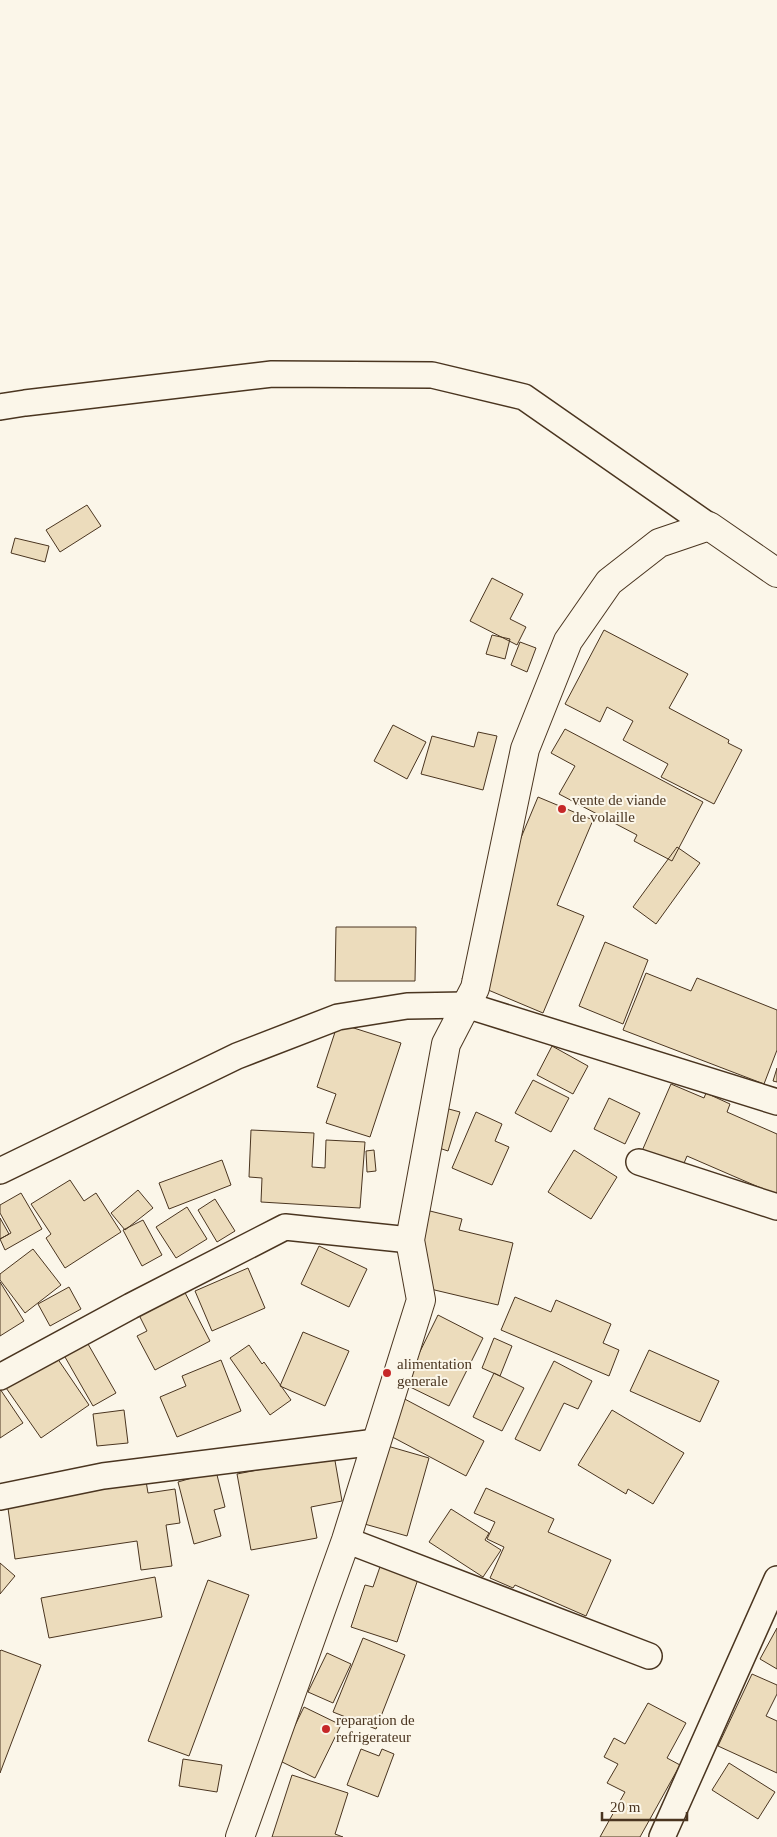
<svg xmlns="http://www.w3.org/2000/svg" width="777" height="1837" font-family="Georgia,serif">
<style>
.building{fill:#ecdcbc;stroke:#4a3520}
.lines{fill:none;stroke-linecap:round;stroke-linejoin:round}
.street-casing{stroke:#4a3520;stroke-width:28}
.secondary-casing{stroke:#4a3520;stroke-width:30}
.street{stroke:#fbf6e9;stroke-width:25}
.secondary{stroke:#fbf6e9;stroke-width:28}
.poi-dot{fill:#c62828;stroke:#fbf6e9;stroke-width:2}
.labels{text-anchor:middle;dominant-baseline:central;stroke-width:4;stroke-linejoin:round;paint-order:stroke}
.poi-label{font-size:15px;fill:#4a3520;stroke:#fbf6e9;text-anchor:start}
</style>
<rect width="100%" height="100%" fill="#fbf6e9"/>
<path class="building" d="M87,505L101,526L60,552L46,530Z
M15,538L49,546L45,562L11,553Z
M492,578L523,594L510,619L526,627L517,645L470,621Z
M604,630L688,674L669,708L729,740L728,743L742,750L714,804L661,777L668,764L623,740L633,721L607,707L600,722L565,704Z
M492,635L510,639L505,659L486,654Z
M520,642L536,648L527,672L511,665Z
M393,725L426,742L407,779L374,761Z
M565,729L703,802L672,861L634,841L637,835L559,794L575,766L551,753Z
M478,732L497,736L483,790L421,774L432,736L474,747Z
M538,797L593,820L557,905L584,916L543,1013L462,979Z
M677,847L700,863L656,924L633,907Z
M336,927H416L415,981H335Z
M605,942L648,960L623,1024L579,1006Z
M646,973L691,991L697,978L777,1010V1050L764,1084L623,1030Z
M338,1023L401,1043L370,1137L326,1123L336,1094L317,1087Z
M552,1046L588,1066L573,1094L537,1075Z
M777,1068V1082L773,1081Z
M533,1080L569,1098L551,1132L515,1113Z
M671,1084L704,1098L706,1093L730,1104L727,1112L777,1134V1195L687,1156L682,1168L642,1151Z
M609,1098L640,1113L625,1144L594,1129Z
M445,1108L460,1112L448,1151L433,1146Z
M476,1112L502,1124L495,1141L509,1147L492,1185L452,1168Z
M251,1130L314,1133L312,1167L325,1168L326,1140L365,1142L360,1208L261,1202L262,1178L249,1177Z
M374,1150L376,1171L367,1172L366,1151Z
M574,1150L617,1177L591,1219L548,1192Z
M222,1160L231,1185L169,1209L159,1183Z
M70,1180L84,1201L96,1193L121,1232L65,1268L46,1238L51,1234L31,1204Z
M138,1190L153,1208L125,1230L111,1213Z
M21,1193L42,1229L5,1250L0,1239L11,1233L0,1213V1205Z
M215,1199L235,1231L217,1242L198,1210Z
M187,1207L207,1239L176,1258L156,1227Z
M422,1209L462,1219L459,1230L513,1243L498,1305L405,1283Z
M0,1218L9,1234L0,1239Z
M143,1220L162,1255L142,1266L123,1230Z
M319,1246L367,1269L349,1307L301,1284Z
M33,1249L61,1285L25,1313L0,1280V1274Z
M248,1268L265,1308L212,1331L195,1291Z
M0,1282L24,1321L0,1336Z
M181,1285L210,1341L155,1370L137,1336L147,1331L136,1309Z
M69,1287L81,1309L50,1326L38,1304Z
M515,1297L551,1312L556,1300L611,1324L603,1343L619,1350L609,1376L501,1330Z
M438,1315L483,1338L449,1406L404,1384Z
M303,1332L349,1351L325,1406L280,1386Z
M84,1337L116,1393L93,1406L61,1350Z
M494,1338L512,1346L500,1376L482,1368Z
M249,1345L262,1364L264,1362L291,1400L270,1415L230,1358Z
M649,1350L719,1381L700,1422L630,1391Z
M53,1352L89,1405L41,1438L4,1385Z
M221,1360L241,1411L177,1437L160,1397L186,1386L182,1376Z
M554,1361L592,1381L578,1409L564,1403L540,1451L515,1439Z
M494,1373L524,1388L502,1431L473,1417Z
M0,1389L23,1423L0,1438Z
M399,1396L484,1441L466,1476L381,1431Z
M124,1410L128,1443L97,1446L93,1414Z
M612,1410L684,1453L653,1504L628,1489L626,1494L578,1465Z
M384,1445L429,1458L407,1536L361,1523Z
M334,1455L342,1501L311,1507L317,1538L251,1550L237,1474Z
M216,1471L225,1507L214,1510L221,1536L194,1544L178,1482Z
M146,1481L148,1493L175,1489L180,1523L166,1525L172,1566L141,1570L137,1541L15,1559L7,1501Z
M486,1488L554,1519L548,1532L611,1560L586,1616L515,1585L513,1588L490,1578L504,1547L487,1539L495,1522L474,1513Z
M451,1509L489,1533L485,1540L501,1550L483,1577L429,1542Z
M382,1561L420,1573L397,1642L351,1627L365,1585L373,1587Z
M0,1563L15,1576L0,1594Z
M155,1577L162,1617L49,1638L41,1598Z
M208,1580L249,1595L189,1756L148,1741Z
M777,1628V1669L760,1659Z
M363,1638L405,1655L376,1729L333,1712Z
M1,1650L41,1665L0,1773V1651Z
M327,1653L351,1664L333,1703L308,1692Z
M752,1674L777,1685V1694L766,1716L777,1721V1773L718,1746Z
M648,1703L686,1723L667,1758L680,1765L640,1837H600L625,1792L607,1783L618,1764L604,1757L614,1738L625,1744Z
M304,1707L341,1725L315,1778L278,1760Z
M361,1749L379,1756L382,1749L394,1754L378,1797L347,1785Z
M183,1759L222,1765L217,1792L179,1786Z
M729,1763L775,1792L758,1819L712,1790Z
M292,1775L348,1793L335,1834L343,1837H272Z"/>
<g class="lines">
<g class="street-casing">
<path id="street" d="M0,407L25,403L272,374L432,375L524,397L709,526
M639,1162L777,1207
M0,1171L237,1056L338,1017L407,1006L466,1005L777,1102
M0,1377L131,1306L285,1227L410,1240
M0,1497L103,1476L376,1442
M346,1540L649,1656
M662,1837L777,1579"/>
</g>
<g class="secondary-casing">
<path id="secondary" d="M240,1837L346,1540L421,1300L410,1240L446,1044L475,988L525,749L568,641L609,582L659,543L709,526L777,573"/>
</g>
<use href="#street" class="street"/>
<use href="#secondary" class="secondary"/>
</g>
<g class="poi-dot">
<circle cx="562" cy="809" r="5"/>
<circle cx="387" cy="1373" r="5"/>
<circle cx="326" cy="1729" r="5"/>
</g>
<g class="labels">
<g class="poi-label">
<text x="572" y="800">vente de viande<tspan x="572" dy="17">de volaille</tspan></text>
<text x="397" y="1364">alimentation<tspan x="397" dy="17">generale</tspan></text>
<text x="336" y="1720">reparation de<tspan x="336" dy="17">refrigerateur</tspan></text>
</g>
</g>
<path d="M602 1812v8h85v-8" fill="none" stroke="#4a3520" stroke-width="2.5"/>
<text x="610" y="1812" font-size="15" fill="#4a3520" stroke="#fbf6e9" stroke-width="4" paint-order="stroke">20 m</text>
</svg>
